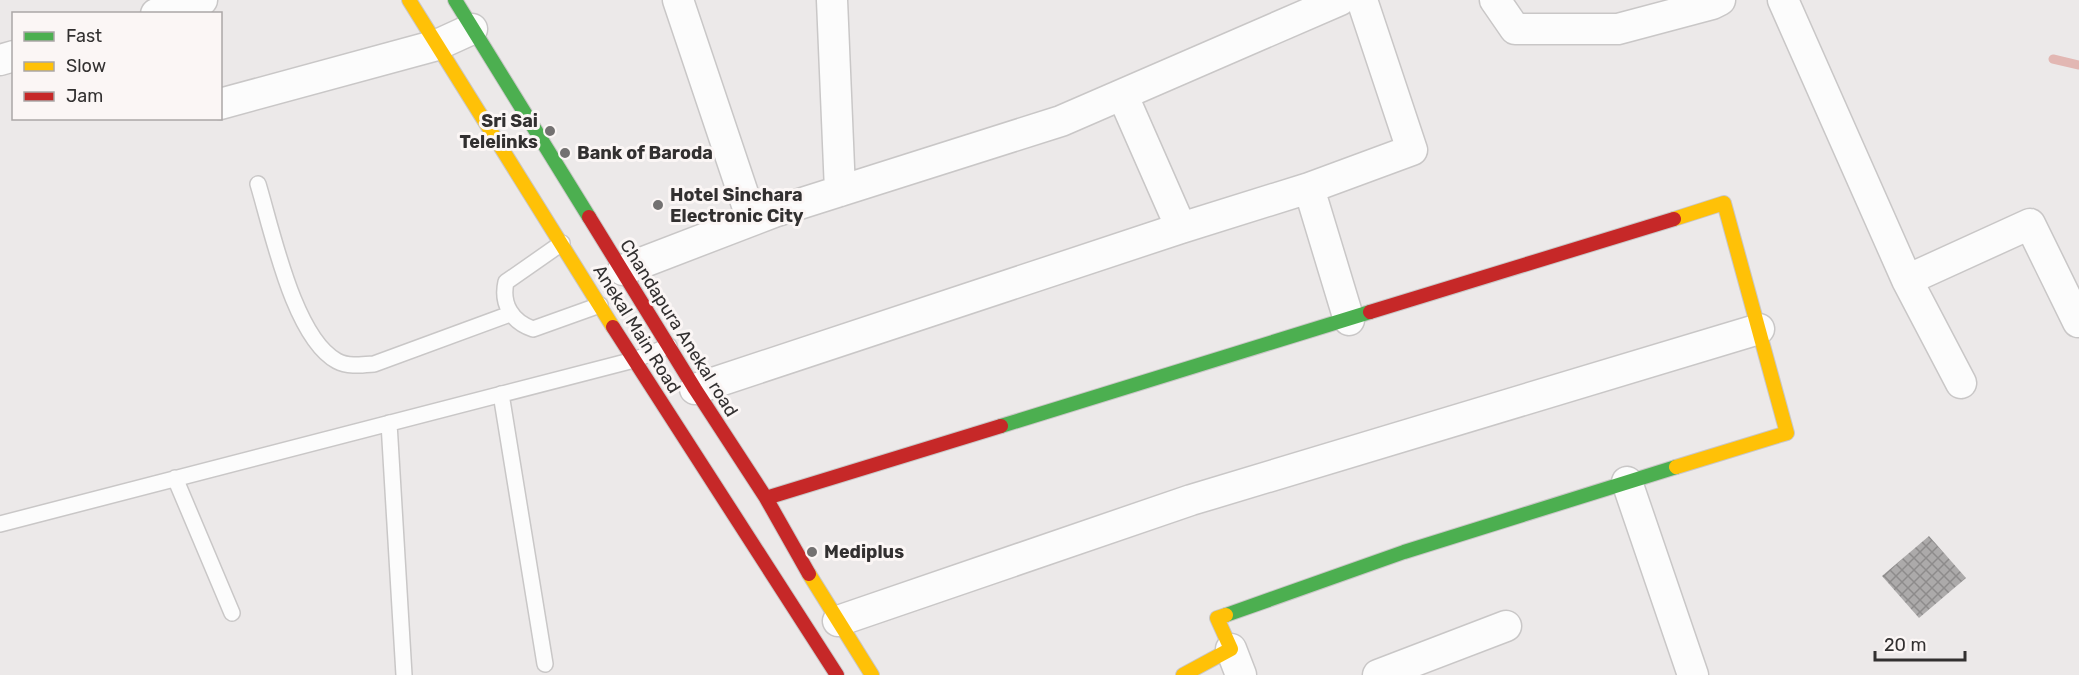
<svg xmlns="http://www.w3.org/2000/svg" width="2079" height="675" font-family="Rubik,sans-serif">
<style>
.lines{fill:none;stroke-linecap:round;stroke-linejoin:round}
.stream{stroke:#e2b7b3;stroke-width:9}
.building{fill:url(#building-cross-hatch)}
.lane-casing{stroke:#c9c7c7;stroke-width:18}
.street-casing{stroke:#c9c7c7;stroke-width:33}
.fast-casing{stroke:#c9c7c7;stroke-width:16}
.slow-casing{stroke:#c9c7c7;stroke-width:16}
.jam-casing{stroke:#c9c7c7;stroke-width:16}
.lane{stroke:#fcfcfc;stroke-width:15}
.street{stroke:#fcfcfc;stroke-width:30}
.fast{stroke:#4caf50;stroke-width:14}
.slow{stroke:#ffc107;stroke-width:14}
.jam{stroke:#c62828;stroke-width:14}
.poi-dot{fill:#737171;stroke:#fbf6f5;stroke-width:2}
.labels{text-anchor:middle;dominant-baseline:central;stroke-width:6;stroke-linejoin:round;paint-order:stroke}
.poi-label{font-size:18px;font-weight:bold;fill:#323030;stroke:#fbf6f5;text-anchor:start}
.street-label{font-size:18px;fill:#323030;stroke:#fbf6f5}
</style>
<defs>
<pattern id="building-cross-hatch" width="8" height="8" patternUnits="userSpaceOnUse" patternTransform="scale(1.5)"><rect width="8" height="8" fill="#acaaaa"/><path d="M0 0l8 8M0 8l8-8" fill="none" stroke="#8d8b8b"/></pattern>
</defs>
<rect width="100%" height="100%" fill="#ece9e9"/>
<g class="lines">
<path class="stream" d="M2053,59L2079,65"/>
</g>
<path class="building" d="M1929,536L1966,578L1919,618L1882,576Z"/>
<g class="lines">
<g class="lane-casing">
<path id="lane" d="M258,184C272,230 294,338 337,361C348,367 362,365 374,364L510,314
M562,243L506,282C501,304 512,322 533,329L600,305
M501,394L545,664
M389,423L404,675
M175,478L232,613
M0,524L634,360L669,346"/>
</g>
<g class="street-casing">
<path id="street" d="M678,0L752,220
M832,0L840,191
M1495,0L1515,29H1618L1712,4L1720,0
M1783,0L1907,280L1961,383
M156,14L202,0
M0,60L14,56
M1123,96L1181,228
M220,104L437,45L472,29
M1309,188L1412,150L1362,0
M623,270L774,212L1061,121L1340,0
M1907,280L2030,224L2078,322
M695,389L1181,228L1309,188L1349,320
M1627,482L1693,675
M838,621L1191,500L1759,329
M1231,649L1241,675
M1378,675L1506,626"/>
</g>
<g class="fast-casing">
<path id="fast" d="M455,0L589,217
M1001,426L1370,312
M1226,615L1404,552L1676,467"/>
</g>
<g class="slow-casing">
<path id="slow" d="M409,0L613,327
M1674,219L1724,203L1787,433L1676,467
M809,574L872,675
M1183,675L1231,649L1217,618L1226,615"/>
</g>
<g class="jam-casing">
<path id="jam" d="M589,217L695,389L766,498L809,574
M1370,312L1674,219
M613,327L837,675
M766,498L1001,426"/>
</g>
<use href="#lane" class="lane"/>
<use href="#street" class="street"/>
<use href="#fast" class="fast"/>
<use href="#slow" class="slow"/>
<use href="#jam" class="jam"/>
</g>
<g class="poi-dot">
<circle cx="550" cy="131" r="6"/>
<circle cx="565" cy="153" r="6"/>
<circle cx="658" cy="205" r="6"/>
<circle cx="812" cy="552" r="6"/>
</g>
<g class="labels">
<g class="poi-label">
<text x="538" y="121" text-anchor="end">Sri Sai<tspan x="538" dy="21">Telelinks</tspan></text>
<text x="577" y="153">Bank of Baroda</text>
<text x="670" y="195">Hotel Sinchara<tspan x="670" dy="21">Electronic City</tspan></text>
<text x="824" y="552">Mediplus</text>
</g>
<g class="street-label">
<text transform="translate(679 328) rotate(58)">Chandapura Anekal road</text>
<text transform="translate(637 329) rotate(58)">Anekal Main Road</text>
</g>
</g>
<rect x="12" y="12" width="210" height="108" fill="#fbf6f5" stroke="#aba7a6" stroke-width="1.5"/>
<rect x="24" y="32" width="30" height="9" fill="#4caf50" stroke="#aba7a6" stroke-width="1.5"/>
<text x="66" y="42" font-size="18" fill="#323030">Fast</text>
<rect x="24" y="62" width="30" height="9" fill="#ffc107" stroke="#aba7a6" stroke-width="1.5"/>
<text x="66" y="72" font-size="18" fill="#323030">Slow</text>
<rect x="24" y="92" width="30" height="9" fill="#c62828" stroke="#aba7a6" stroke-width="1.5"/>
<text x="66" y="102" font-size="18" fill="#323030">Jam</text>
<path d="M1875 651v9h90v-9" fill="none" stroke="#323030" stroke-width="3"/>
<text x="1884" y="651" font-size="18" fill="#323030" stroke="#fbf6f5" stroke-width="4.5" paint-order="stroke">20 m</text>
</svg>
